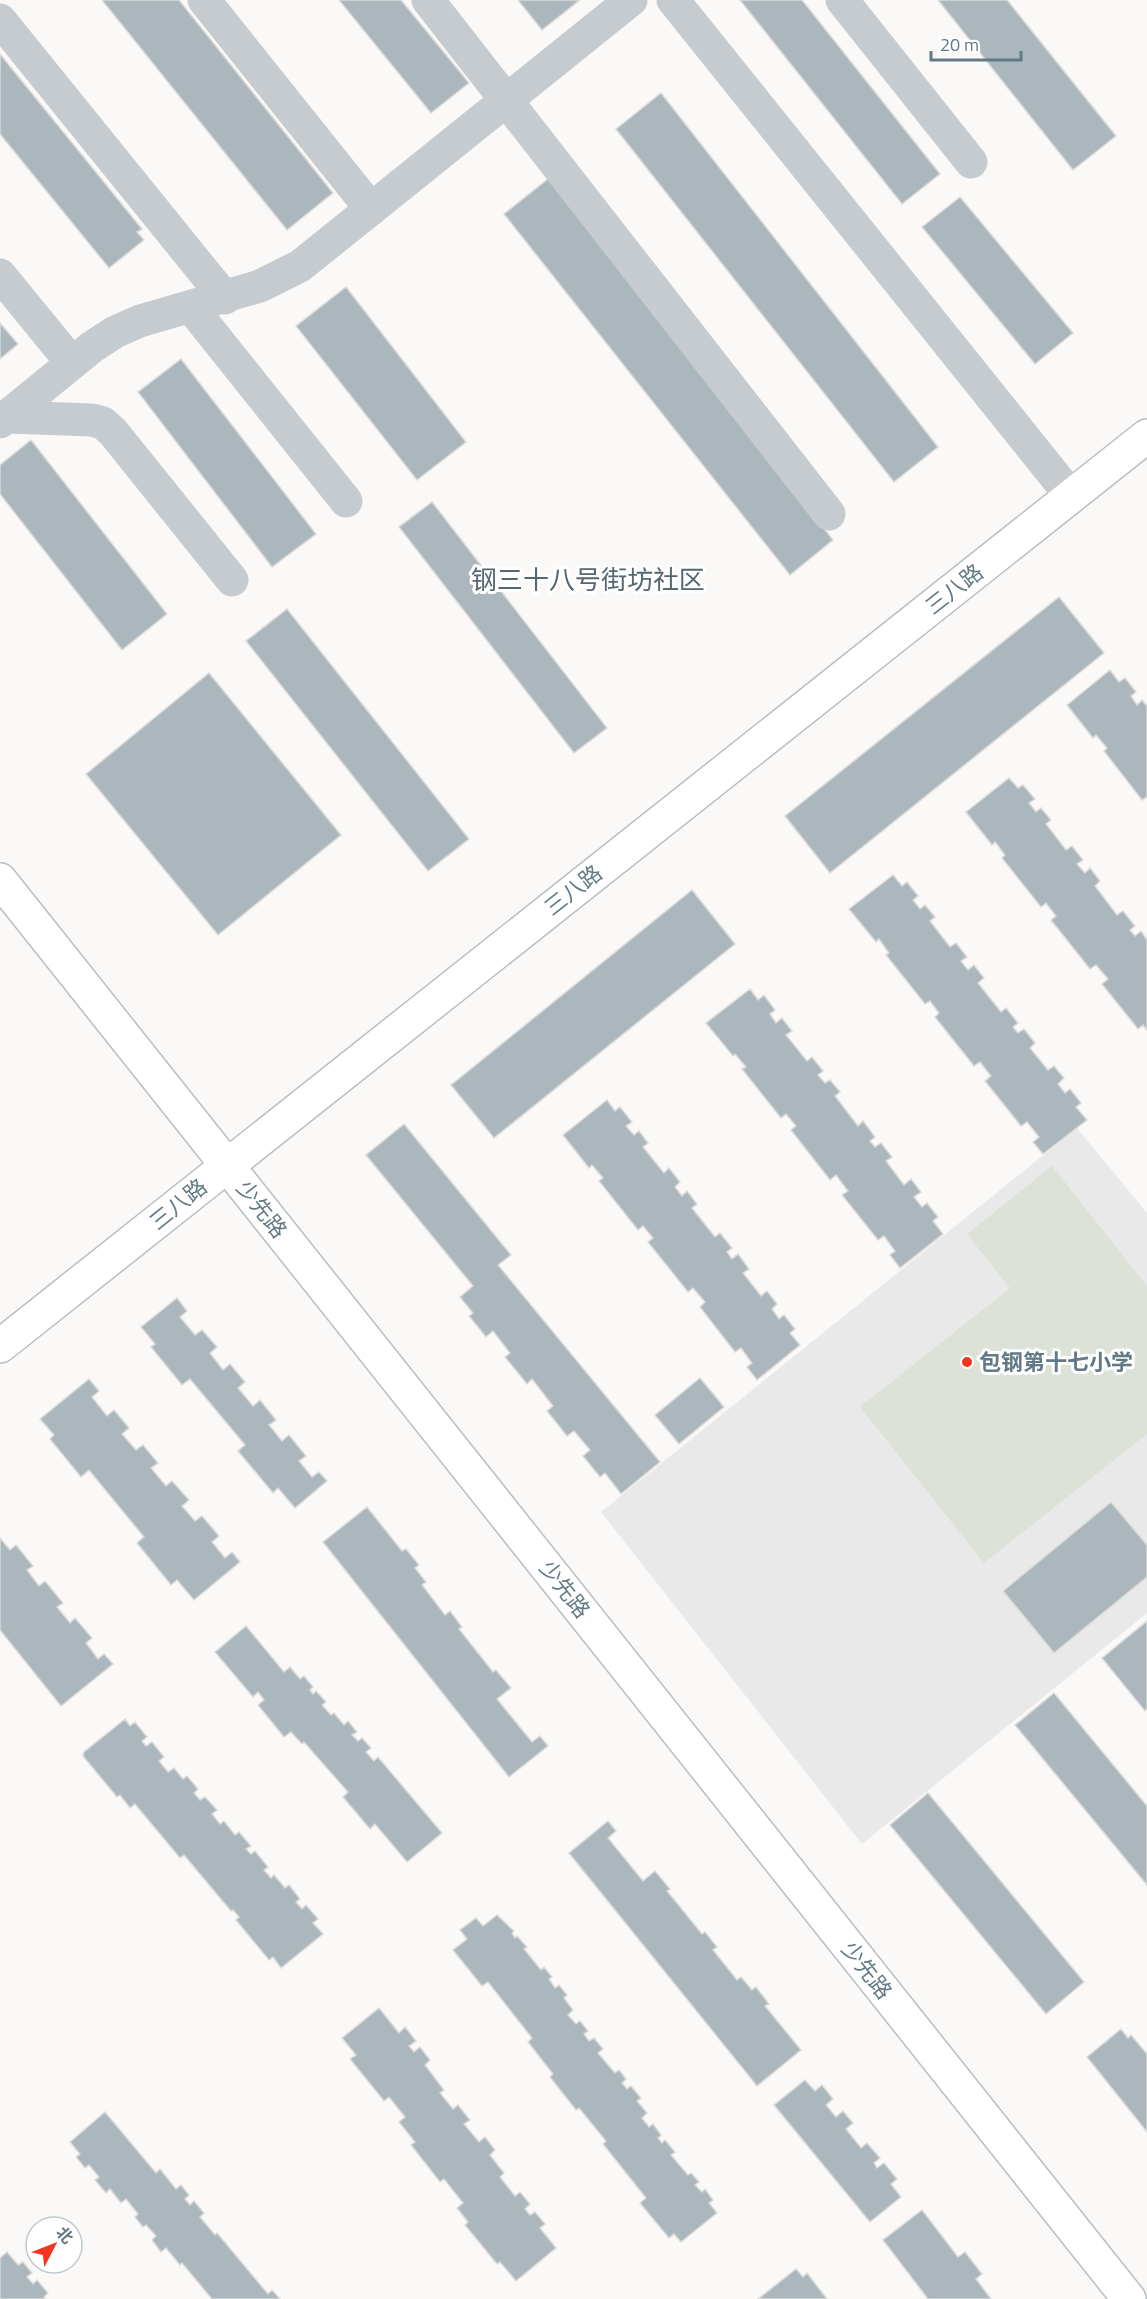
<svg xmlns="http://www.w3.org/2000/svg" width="1147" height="2299" viewBox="0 0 1147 2299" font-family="'Titillium Web','Noto Sans SC',sans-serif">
<rect width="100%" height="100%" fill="#faf9f7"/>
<polygon fill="#e8e9e8" points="1077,1128 1147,1213 1147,1613 862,1844 601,1512"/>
<polygon fill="#dce2d8" points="1052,1166 1147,1286 1147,1434 984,1563 860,1407 1010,1288 967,1234"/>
<g fill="#abb7bc" stroke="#dcdbd9" stroke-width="1.5">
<polygon points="102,0 179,0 333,193 287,230"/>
<polygon points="339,0 401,0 469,83 431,113"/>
<polygon points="518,0 580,0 542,30"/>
<polygon points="740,0 802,0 940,174 902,204"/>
<polygon points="938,0 1007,0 1116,136 1073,170"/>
<polygon points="0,54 142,229 137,232 144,240 109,268 0,134"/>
<polygon points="661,93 938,447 894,482 616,129"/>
<polygon points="548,179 833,540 790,575 504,214"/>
<polygon points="960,197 1073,333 1035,364 922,227"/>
<polygon points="346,287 466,442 417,480 296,326"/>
<polygon points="0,323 18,344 0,359"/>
<polygon points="181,359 316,534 272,567 138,392"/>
<polygon points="31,440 167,614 122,650 0,494 0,465"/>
<polygon points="432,502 607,728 574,753 399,527"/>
<polygon points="1059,597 1104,653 830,873 785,816"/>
<polygon points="287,609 469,839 428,871 246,641"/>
<polygon points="1110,670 1119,682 1125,678 1136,692 1131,696 1137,705 1142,700 1147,706 1147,797 1142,800 1104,751 1107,748 1096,735 1093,738 1067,705"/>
<polygon points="209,673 341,835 218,935 86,774"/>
<polygon points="1009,778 1018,788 1023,785 1035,799 1029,803 1036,812 1041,808 1051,820 1046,824 1066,850 1072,846 1083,860 1077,864 1085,873 1090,868 1100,881 1095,886 1117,915 1123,911 1135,926 1130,930 1135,936 1141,931 1147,940 1147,1030 1143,1025 1138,1029 1102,984 1108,979 1096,965 1090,969 1051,920 1056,916 1046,903 1041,907 1002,858 1005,855 995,842 992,845 966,812"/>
<polygon points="893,875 902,886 907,882 918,896 913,900 920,909 925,905 935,917 930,921 950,947 956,943 967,957 961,961 968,970 974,965 984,978 978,983 1001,1012 1006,1008 1018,1023 1013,1027 1018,1033 1024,1029 1035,1043 1030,1048 1048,1070 1054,1066 1064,1078 1058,1084 1065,1093 1070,1089 1081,1103 1076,1107 1087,1120 1043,1154 1033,1142 1039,1137 1027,1122 1021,1126 985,1081 991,1076 980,1062 974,1066 935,1017 939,1013 930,1001 925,1004 886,955 889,953 879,939 876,942 849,909"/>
<polygon points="692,890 735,944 494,1138 451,1085"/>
<polygon points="750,989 758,1000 764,995 775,1010 770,1014 776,1023 782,1018 792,1031 786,1035 807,1061 812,1057 823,1071 818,1075 825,1083 830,1080 840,1092 835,1096 858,1126 863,1121 875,1137 870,1141 875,1147 881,1143 892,1157 886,1161 904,1185 911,1179 921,1192 914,1197 922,1207 927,1203 938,1217 933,1221 943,1234 900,1268 890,1255 895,1251 884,1236 878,1240 842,1195 848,1191 836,1175 830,1180 791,1130 796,1126 786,1114 781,1118 742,1069 746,1067 735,1054 733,1056 706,1023"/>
<polygon points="607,1100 615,1111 620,1107 632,1122 626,1126 634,1135 639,1131 648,1143 643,1147 664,1173 669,1168 680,1182 675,1187 682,1196 687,1191 697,1204 692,1208 715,1237 720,1233 732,1248 727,1252 732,1259 738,1254 749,1269 743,1273 761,1296 767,1291 777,1304 772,1309 779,1319 784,1315 795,1329 790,1333 800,1345 757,1380 747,1367 752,1363 741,1348 735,1352 700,1307 705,1302 693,1288 688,1292 648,1242 653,1238 643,1226 638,1230 599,1181 603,1178 592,1165 589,1168 563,1135"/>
<polygon points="404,1124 511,1255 498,1265 660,1462 621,1494 605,1473 600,1477 583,1456 590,1450 574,1431 567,1436 547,1411 553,1406 532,1379 527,1384 505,1357 510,1353 493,1331 486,1337 469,1316 473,1313 460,1297 473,1286 366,1155"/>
<polygon points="177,1298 187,1311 180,1317 195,1335 202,1330 217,1347 210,1353 223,1370 230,1364 245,1382 238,1388 253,1406 260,1400 276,1420 269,1425 282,1441 289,1435 306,1456 299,1461 312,1477 319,1472 327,1481 295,1508 278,1488 273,1493 238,1451 245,1445 190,1379 182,1385 151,1347 155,1344 141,1327"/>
<polygon points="700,1378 724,1407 679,1444 655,1415"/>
<polygon points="89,1379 99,1391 92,1397 107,1416 114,1410 129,1428 122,1434 136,1450 143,1445 158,1463 151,1468 166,1486 172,1481 189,1500 182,1506 195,1521 202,1516 219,1536 212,1542 225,1558 232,1552 240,1562 194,1600 177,1580 171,1585 137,1543 144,1537 89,1470 81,1477 50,1439 54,1435 40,1419"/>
<polygon points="1111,1502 1147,1545 1147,1577 1054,1653 1003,1591"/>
<polygon points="367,1507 402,1551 406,1549 419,1565 415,1568 426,1582 422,1585 445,1615 450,1611 462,1627 459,1629 493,1672 496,1670 511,1688 497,1699 532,1742 540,1736 548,1746 509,1777 323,1542"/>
<polygon points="0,1538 10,1550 16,1545 33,1566 27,1570 39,1586 45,1581 63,1603 57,1607 70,1623 75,1618 92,1638 86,1643 98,1659 104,1654 113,1664 61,1706 0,1630"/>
<polygon points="1147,1621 1147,1709 1145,1711 1102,1658"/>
<polygon points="246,1626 284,1672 290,1667 300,1679 304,1676 313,1687 310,1690 313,1694 316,1691 326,1702 322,1705 331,1715 334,1713 344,1725 348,1721 357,1732 352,1735 358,1741 362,1738 371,1748 366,1752 374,1761 378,1757 442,1833 407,1862 375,1824 370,1829 343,1797 348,1792 304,1742 302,1744 291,1732 284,1737 258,1705 264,1700 258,1692 253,1697 215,1652"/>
<polygon points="1054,1693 1147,1806 1147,1885 1015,1725"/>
<polygon points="125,1719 130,1726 135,1722 147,1737 142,1741 146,1746 152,1742 164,1757 159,1761 168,1772 174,1768 183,1779 187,1776 198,1789 194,1793 200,1800 205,1797 217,1810 212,1814 220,1824 224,1821 235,1835 239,1832 251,1846 246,1849 251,1854 255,1851 268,1867 264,1870 271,1878 274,1875 285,1888 289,1885 300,1899 296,1902 302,1909 306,1905 318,1919 313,1923 323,1934 281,1968 273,1957 269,1960 236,1920 239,1917 233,1910 231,1911 184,1855 180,1858 135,1804 130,1808 120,1795 117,1797 83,1756 84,1752"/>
<polygon points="928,1793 1084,1982 1046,2014 890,1825"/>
<polygon points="608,1821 616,1831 608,1838 643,1881 655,1871 670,1889 667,1891 702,1934 705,1932 717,1947 713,1950 737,1980 741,1977 752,1990 756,1987 769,2004 765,2006 801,2050 757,2086 569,1853"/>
<polygon points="497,1915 514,1931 512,1933 515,1938 517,1936 527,1947 524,1949 541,1970 544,1967 552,1977 549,1979 555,1988 559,1985 567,1995 564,1998 573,2010 568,2015 576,2024 580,2021 588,2031 584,2034 589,2041 594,2038 603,2049 598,2053 615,2073 619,2070 626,2079 622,2083 627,2089 631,2086 641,2098 637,2101 647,2113 642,2118 649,2127 653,2124 661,2135 658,2138 662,2143 665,2140 675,2152 671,2155 688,2175 691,2173 699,2182 695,2185 702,2192 705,2189 713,2200 709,2203 717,2213 681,2242 674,2234 669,2238 640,2203 646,2198 603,2144 606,2141 579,2108 576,2110 550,2077 553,2074 528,2042 532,2038 488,1982 482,1986 453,1950 467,1939 460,1930 476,1918 483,1926"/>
<polygon points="379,2008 399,2033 405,2027 416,2041 409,2046 414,2052 420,2047 430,2060 425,2065 444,2090 440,2093 453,2109 458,2105 470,2120 464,2124 479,2142 485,2137 495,2150 490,2155 504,2173 500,2177 515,2196 520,2192 530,2204 525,2209 530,2215 535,2212 545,2224 540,2228 556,2248 516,2281 500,2262 497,2264 465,2225 468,2222 457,2208 463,2203 444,2179 440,2182 411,2145 415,2142 399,2122 405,2117 389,2097 384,2101 350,2059 356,2055 342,2038"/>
<polygon points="1121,2029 1128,2038 1131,2035 1147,2054 1147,2132 1087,2057"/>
<polygon points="805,2080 815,2091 822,2085 833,2099 826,2105 836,2117 843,2111 853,2123 846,2129 861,2148 867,2143 880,2158 874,2163 877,2168 884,2163 897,2179 891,2184 901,2197 870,2222 774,2105"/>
<polygon points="105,2112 156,2173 160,2169 176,2189 181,2185 189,2195 185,2199 190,2205 194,2201 204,2213 200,2217 215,2235 217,2233 268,2294 272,2290 280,2299 212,2299 182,2263 180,2265 166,2248 161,2252 152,2240 156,2236 146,2225 143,2227 135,2217 138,2214 126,2199 121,2203 110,2189 106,2193 95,2180 99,2177 89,2165 85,2168 76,2157 80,2154 70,2142"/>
<polygon points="922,2210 958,2257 965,2252 982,2274 976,2279 991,2299 928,2299 883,2240"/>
<polygon points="7,2252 18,2265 23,2262 32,2273 27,2277 33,2284 37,2280 48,2293 44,2297 45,2299 0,2299 0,2258"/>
<polygon points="796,2269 803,2277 807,2273 827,2299 758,2299"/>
</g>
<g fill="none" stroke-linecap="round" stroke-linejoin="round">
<g stroke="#b8bfc2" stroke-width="36">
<g id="major">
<polyline points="0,880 1129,2299"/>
<polyline points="0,1346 1147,436"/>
</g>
</g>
<g stroke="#c5cbce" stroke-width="33">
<polyline points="204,0 371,209"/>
<polyline points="428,0 829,514"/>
<polyline points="673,0 1071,496"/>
<polyline points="842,0 971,162"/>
<polyline points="0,20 225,298"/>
<polyline points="0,275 72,363"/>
<polyline points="191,307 346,501"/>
<polyline points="7,417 92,420 103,423 113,432 232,580"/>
<polyline points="0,422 92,347 115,332 140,321 260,286 300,266 631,0"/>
</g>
<use href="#major" stroke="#fff" stroke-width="33"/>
</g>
<circle fill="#f23520" stroke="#fff" stroke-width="2" cx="967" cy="1362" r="6"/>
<g text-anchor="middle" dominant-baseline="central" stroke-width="6" stroke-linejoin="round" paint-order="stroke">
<g font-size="22" fill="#627a85" stroke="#fff">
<text transform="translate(954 589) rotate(-38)">三八路</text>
<text transform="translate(573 890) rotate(-38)">三八路</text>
<text transform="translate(178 1204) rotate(-39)">三八路</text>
<text transform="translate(262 1209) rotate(52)">少先路</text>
<text transform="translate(565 1589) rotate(52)">少先路</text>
<text transform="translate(867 1970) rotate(52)">少先路</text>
</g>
<g font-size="22" font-weight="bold" fill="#627a85" stroke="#fff" text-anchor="start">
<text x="979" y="1362">包钢第十七小学</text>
</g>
<g font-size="26" fill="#55676f" stroke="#fff">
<text x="588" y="579">钢三十八号街坊社区</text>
</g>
</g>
<g transform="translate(54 2245) rotate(48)"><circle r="28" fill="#ffffff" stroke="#c0cace" stroke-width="1.5"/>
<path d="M0-4.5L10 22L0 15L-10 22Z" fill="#f23520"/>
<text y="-9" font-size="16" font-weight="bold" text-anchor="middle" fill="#627a85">北</text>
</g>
<path d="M931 51v9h90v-9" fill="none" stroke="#627a85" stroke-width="3"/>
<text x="940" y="51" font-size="18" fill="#627a85" stroke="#ffffff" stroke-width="4.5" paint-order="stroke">20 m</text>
</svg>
